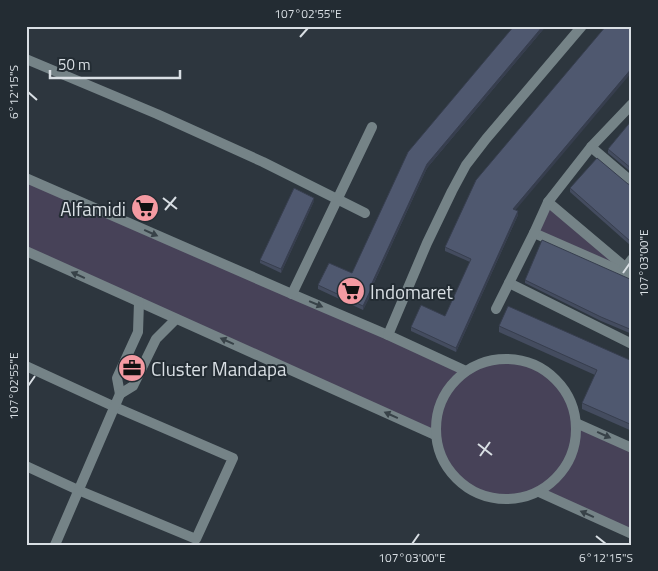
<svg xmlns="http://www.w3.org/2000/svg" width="658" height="571" viewBox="0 0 658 571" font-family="'Titillium Web',sans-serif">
<rect width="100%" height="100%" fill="#2d363e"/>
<g fill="#474258">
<path d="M26 178 466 370C474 366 481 362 490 360 521 354 554 369 568 397 573 405 574 414 576 423L632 448V534L539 492C488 512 446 489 435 435L26 251Z"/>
<polygon points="548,202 625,267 632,259 632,276 534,233"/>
</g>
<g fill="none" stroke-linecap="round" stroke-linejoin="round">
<g stroke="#758387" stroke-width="10">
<polyline points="26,59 157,114 263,162 365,213"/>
<polyline points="591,147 632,182"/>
<polyline points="26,178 292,294 388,335 466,371"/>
<polyline points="548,202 625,267"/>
<polyline points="534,233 632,276"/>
<polyline points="26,251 435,435"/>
<polyline points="622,272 632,259"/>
<polyline points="509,283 632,344"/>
<polyline points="292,294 372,127"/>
<polyline points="496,309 534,233 548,202 591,147 632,104"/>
<polyline points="388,335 427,243 452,191 466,165 486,139 582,26"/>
<circle cx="506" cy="429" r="70"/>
<polyline points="26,366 115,407 233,458 196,539 78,490 26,466"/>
<polyline points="120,394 117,378 138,332 139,302"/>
<polyline points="120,394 133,386 156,339 176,319"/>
<polyline points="576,423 632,448"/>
<polyline points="539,492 632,534"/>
<polyline points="55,545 120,394"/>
</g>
</g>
<g fill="#444c5f">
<polygon points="514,26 546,26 427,168 374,283 374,288 363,310 318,289 318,285 352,273"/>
<polygon points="632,120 632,173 608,153 608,149"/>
<polygon points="628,184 632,185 630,245 570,192 570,188"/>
<polygon points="314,201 281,273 260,263 260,260"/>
<polygon points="515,210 518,215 456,352 411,331 411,327 445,316 470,262 445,251 445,247"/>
<polygon points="525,280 632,280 632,334 601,321 525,283"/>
<polygon points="499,326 632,361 632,431 582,409 582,403 595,375 499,332"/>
</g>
<g fill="#373e4e">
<polygon points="543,26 546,26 427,168 372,287 372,283 427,164"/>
<polygon points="632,68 632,72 513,213 513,209"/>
<polygon points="314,198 314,201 281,273 281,269"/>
<polygon points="518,211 518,215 456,352 456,348"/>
<polygon points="374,283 374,288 363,310 363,306"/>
</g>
<g fill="#4f586f" stroke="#373e4e">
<polygon points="514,26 543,26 427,164 372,283 374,283 363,306 318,285 329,263 352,273 408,152"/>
<polygon points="606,26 632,26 632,68 513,209 518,211 456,348 411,327 421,305 445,316 471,259 445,247 476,180"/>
<polygon points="632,120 632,169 608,149"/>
<polygon points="597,158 628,184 632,185 632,239 630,241 570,188"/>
<polygon points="294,188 314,198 281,269 260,260"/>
<polygon points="542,240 632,280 632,330 601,317 525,280"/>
<polygon points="508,306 632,361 632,425 582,403 597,370 499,326"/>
</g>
<defs><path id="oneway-solid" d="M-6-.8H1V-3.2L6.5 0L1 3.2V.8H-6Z" transform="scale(1.25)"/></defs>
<g fill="#384248">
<use href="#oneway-solid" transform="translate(151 233) rotate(24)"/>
<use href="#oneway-solid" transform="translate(78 275) rotate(-156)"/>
<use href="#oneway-solid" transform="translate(316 304) rotate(23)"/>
<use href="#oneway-solid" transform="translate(227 341) rotate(-156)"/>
<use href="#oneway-solid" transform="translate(391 415) rotate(-156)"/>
<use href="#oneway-solid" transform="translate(604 435) rotate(24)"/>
<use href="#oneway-solid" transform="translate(587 514) rotate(-156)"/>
</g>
<path fill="none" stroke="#d9dfe4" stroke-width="2" d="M300 37 308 28M28 92 37 100M163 198 177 209M165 210 176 197M623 273 630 263M28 386 35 376M478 444 492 455M480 456 490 442M596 536 606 544M412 544 419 534"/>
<defs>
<g id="supermarket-disc" transform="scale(1.4375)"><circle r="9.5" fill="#f49aa2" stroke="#232c33"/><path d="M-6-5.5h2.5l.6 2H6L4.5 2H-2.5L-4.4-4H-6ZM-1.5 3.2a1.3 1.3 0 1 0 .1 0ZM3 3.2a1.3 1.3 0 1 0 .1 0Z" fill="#111"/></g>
<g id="office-disc" transform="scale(1.4375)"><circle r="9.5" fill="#f49aa2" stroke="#232c33"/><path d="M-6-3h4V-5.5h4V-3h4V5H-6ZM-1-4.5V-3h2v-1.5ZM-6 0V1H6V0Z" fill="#111"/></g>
</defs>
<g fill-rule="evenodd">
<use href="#supermarket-disc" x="145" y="208"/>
<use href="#supermarket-disc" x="351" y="291"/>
<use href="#office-disc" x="132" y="368"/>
</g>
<g text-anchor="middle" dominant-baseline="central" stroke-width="4" stroke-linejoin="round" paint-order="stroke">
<g font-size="19" fill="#d9dfe4" stroke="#232c33" text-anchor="start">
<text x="126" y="208" text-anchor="end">Alfamidi</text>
<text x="370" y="291">Indomaret</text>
<text x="151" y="368">Cluster Mandapa</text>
</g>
</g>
<rect width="658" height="571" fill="none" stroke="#232c33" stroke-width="55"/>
<path d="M50 70v8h130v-8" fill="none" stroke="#d9dfe4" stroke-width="2.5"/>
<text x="58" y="70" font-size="15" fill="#d9dfe4" stroke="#232c33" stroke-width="4" paint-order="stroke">50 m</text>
<rect x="28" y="28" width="602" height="516" fill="none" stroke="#d9dfe4" stroke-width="2"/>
<g font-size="12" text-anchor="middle" fill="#d9dfe4">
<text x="308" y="18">107°02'55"E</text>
<text transform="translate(14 92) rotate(-90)" y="4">6°12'15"S</text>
<text transform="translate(644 263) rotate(-90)" y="4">107°03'00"E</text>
<text transform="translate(14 386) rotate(-90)" y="4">107°02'55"E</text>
<text x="412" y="562">107°03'00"E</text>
<text x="606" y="562">6°12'15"S</text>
</g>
</svg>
